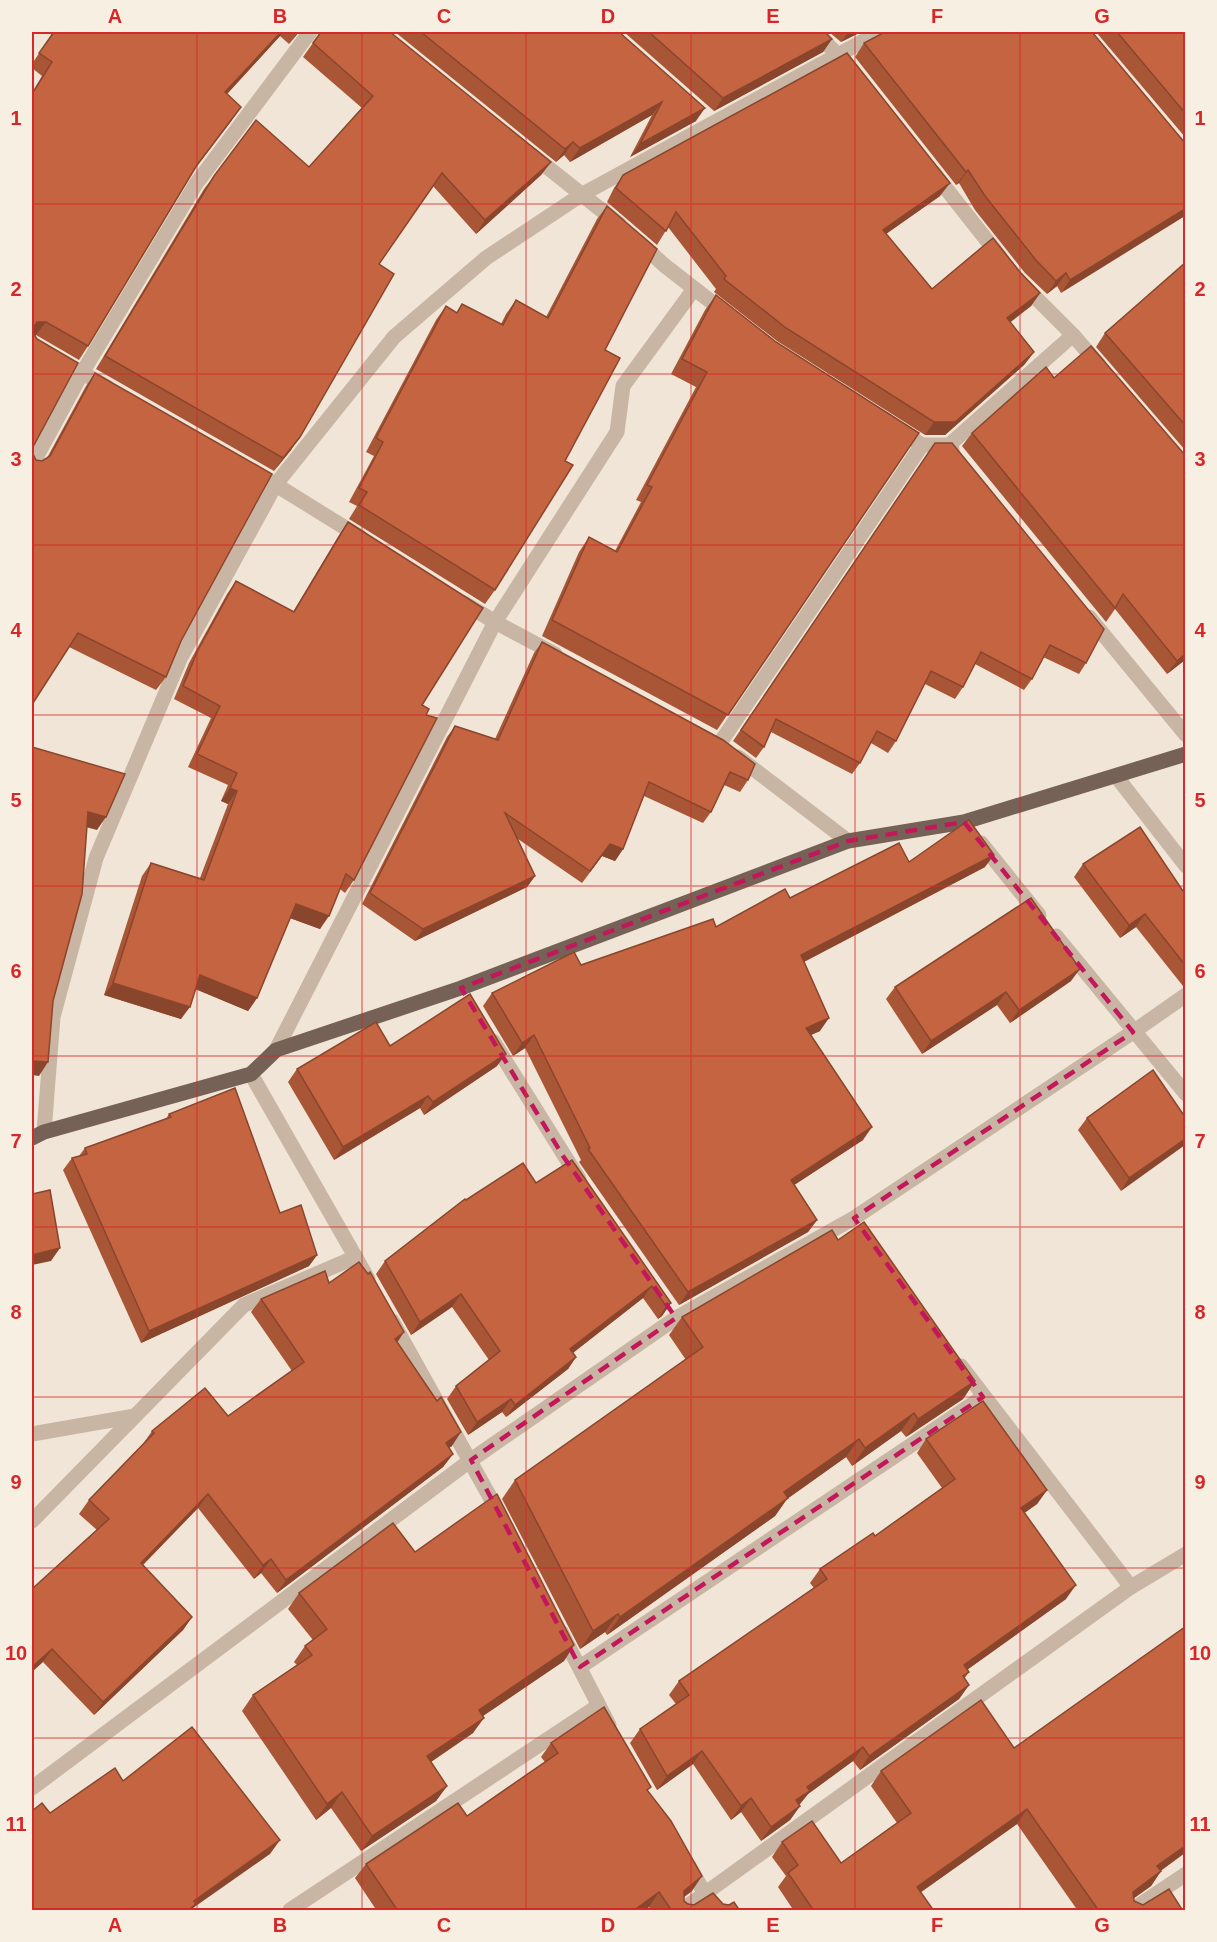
<svg xmlns="http://www.w3.org/2000/svg" width="1217" height="1942" viewBox="0 0 1217 1942" font-family="Arial,sans-serif">
<rect width="100%" height="100%" fill="#f0e5d7"/>
<g fill="none" stroke-linecap="round" stroke-linejoin="round">
<g stroke="#c8b5a3" stroke-width="15">
<polyline points="815,32 845,62"/>
<polyline points="532,155 619,224"/>
<polyline points="933,172 1000,257"/>
<polyline points="639,242 664,265 727,314"/>
<polyline points="1023,285 1073,335 1099,365"/>
<polyline points="32,344 107,387"/>
<polyline points="899,430 922,445 949,445 952,449"/>
<polyline points="949,445 1073,335"/>
<polyline points="32,465 82,373 196,184 310,32"/>
<polyline points="268,480 360,537"/>
<polyline points="464,603 495,622 555,654"/>
<polyline points="1089,617 1186,735"/>
<polyline points="720,743 922,445"/>
<polyline points="738,757 848,841"/>
<polyline points="1116,776 1186,866"/>
<polyline points="981,843 1039,915"/>
<polyline points="1056,936 1186,1094"/>
<polyline points="493,1041 579,1179"/>
<polyline points="276,1050 495,622 617,432 623,386 694,289"/>
<polyline points="251,1074 368,1279"/>
<polyline points="44,1132 53,1017 96,858 180,659 276,484 394,337 486,258 581,195 880,32"/>
<polyline points="392,1321 500,1515"/>
<polyline points="961,1366 1131,1587"/>
<polyline points="32,1434 135,1416"/>
<polyline points="32,1521 244,1305 356,1257"/>
<polyline points="561,1632 609,1725"/>
<polyline points="580,1667 983,1397"/>
<polyline points="32,1788 471,1460 676,1318 854,1218 1133,1032 1186,995"/>
<polyline points="689,1866 705,1894 717,1910"/>
<polyline points="290,1910 598,1706"/>
<polyline points="682,1910 1131,1587 1186,1554"/>
<polyline points="1132,1910 1186,1874"/>
</g>
<polyline stroke="#756156" stroke-width="15" points="32,1138 44,1132 251,1074 276,1050 461,988 848,841 964,822 1186,754"/>
</g>
<g fill="#a95637">
<polygon points="53,32 299,32 289,44 280,36 227,94 232,120 194,170 88,346 79,360 36,335 35,335 33,447 32,452 36,460 42,461 47,458 86,386 95,373 181,641 166,677 156,690 69,647 33,703 32,712 32,93 42,76 32,68 32,64"/>
<polygon points="319,32 390,32 551,162 541,175 476,234 433,186 379,264 291,450 274,471 96,369 204,189 214,176 309,167 362,108 303,57 320,33"/>
<polygon points="395,32 619,32 696,121 630,157 652,115 570,162 564,155 556,162"/>
<polygon points="624,32 825,32 832,39 823,52 714,111"/>
<polygon points="829,32 861,32 841,42"/>
<polygon points="1096,32 1185,32 1185,137"/>
<polygon points="864,43 1185,143 1061,293 1057,286 1047,294 1025,273 975,210 959,183 956,185 855,57"/>
<polygon points="623,175 940,196 886,234 932,289 1020,272 1040,293 1031,306 1010,322 1034,352 1024,365 945,435 925,435 777,341 714,292 716,289 668,227 657,245 607,202 614,188"/>
<polygon points="607,206 605,350 495,590 485,604 349,519 357,506 349,502 374,456 366,452 436,320 446,306 456,313 462,304 501,324 506,314 516,300 546,317 597,219"/>
<polygon points="1185,263 1185,450 1096,347 1105,333"/>
<polygon points="716,295 776,342 919,433 717,730 542,636 579,552 589,537 615,551 641,502 636,500 696,387 671,374 705,310"/>
<polygon points="1054,378 1185,660 1167,674 1115,609 1106,622 962,446 972,433"/>
<polygon points="935,443 1086,663 1079,674 1043,657 1032,679 1024,690 975,664 963,687 955,699 925,684 896,741 888,753 871,743 860,763 852,774 771,732 764,747 756,758 733,741"/>
<polygon points="348,522 422,705 354,880 345,893 340,889 320,929 290,918 257,998 248,1011 195,989 181,1019 104,995 142,876 151,863 200,878 228,804 221,801 228,785 188,767 211,718 174,699 189,663 227,594 236,581 293,612 339,535"/>
<polygon points="542,642 748,780 740,792 724,785 711,812 703,823 644,796 623,849 615,861 602,856 582,883 518,839 535,876 527,887 415,941 362,904 447,737 455,726 495,739 534,653"/>
<polygon points="909,862 985,867 804,962 820,1031 811,1035 863,1140 794,1185 817,1220 808,1232 679,1305 579,1162 581,1160 525,1048 513,1056 483,1006 492,993 581,965 716,927 790,898"/>
<polygon points="1083,864 1185,894 1185,986 1183,986 1136,927 1120,938 1074,877"/>
<polygon points="1071,981 1010,1023 997,1005 922,1054 886,999 895,987"/>
<polygon points="390,1046 497,1066 424,1115 420,1108 334,1160 288,1082 297,1069"/>
<polygon points="169,1114 280,1213 317,1255 309,1266 141,1343 63,1170 72,1158 79,1156 85,1148 166,1119"/>
<polygon points="1185,1117 1121,1191 1078,1130 1087,1118"/>
<polygon points="572,1160 671,1303 662,1316 658,1319 643,1298 573,1353 576,1357 568,1369 506,1417 502,1412 468,1435 447,1399 456,1386 489,1360 452,1307 411,1335 376,1274 385,1261 465,1199 466,1200 523,1163 536,1183"/>
<polygon points="838,1240 975,1381 963,1399 906,1437 901,1431 852,1466 846,1457 787,1499 775,1516 607,1635 605,1632 580,1649 502,1499 515,1480 686,1360 669,1335 682,1317"/>
<polygon points="329,1283 397,1342 452,1446 449,1448 453,1454 443,1467 277,1593 261,1573 254,1579 198,1508 143,1565 192,1617 183,1630 94,1715 43,1662 97,1530 79,1514 89,1500 143,1444 152,1431 228,1416 292,1371 251,1312 261,1299"/>
<polygon points="926,1439 1047,1490 1037,1504 1024,1513 1066,1599 967,1670 969,1672 964,1679 969,1685 959,1699 860,1770 853,1761 808,1794 799,1805 800,1806 790,1820 761,1841 741,1812 731,1820 693,1764 657,1790 630,1743 640,1729 676,1704 669,1695 679,1681 814,1588 810,1583 820,1569 875,1536 942,1488 917,1453"/>
<polygon points="415,1552 574,1645 564,1661 483,1716 473,1733 431,1762 447,1786 436,1801 361,1851 331,1808 316,1820 242,1711 253,1695 297,1665 294,1662 305,1646 313,1640 288,1609 299,1593"/>
<polygon points="551,1743 648,1791 692,1891 684,1897 684,1901 688,1904 694,1905 723,1904 740,1911 652,1911 649,1907 644,1911 377,1911 355,1878 366,1864 467,1816 545,1762 541,1757"/>
<polygon points="1014,1748 1161,1871 1151,1886 1134,1898 1134,1901 1143,1905 1183,1911 1078,1911 1017,1824 921,1892 934,1911 794,1911 778,1887 786,1876 772,1857 782,1842 841,1863 897,1823 871,1786 881,1771"/>
</g>
<g fill="#8a462d">
<polygon points="281,32 283,32 280,36 216,106 225,92"/>
<polygon points="298,32 299,32 289,44"/>
<polygon points="849,32 861,32 841,42"/>
<polygon points="832,39 823,52 714,111 723,98"/>
<polygon points="662,102 652,115 570,162 580,148"/>
<polygon points="705,108 696,121 630,157 640,144"/>
<polygon points="573,142 564,155 556,162 565,149"/>
<polygon points="551,162 541,175 476,234 485,220"/>
<polygon points="968,170 959,183 956,185 966,172"/>
<polygon points="950,183 940,196 873,243 883,230"/>
<polygon points="1185,209 1185,216 1061,293 1070,280"/>
<polygon points="1066,273 1057,286 1047,294 1056,281"/>
<polygon points="1040,293 1031,306 998,332 1007,318"/>
<polygon points="37,322 46,322 36,335 32,335 32,330"/>
<polygon points="1034,352 1024,365 945,435 925,435 934,422"/>
<polygon points="300,437 291,450 274,471 283,458"/>
<polygon points="1185,654 1185,660 1167,674 1177,661"/>
<polygon points="230,788 237,791 228,804 221,801"/>
<polygon points="88,812 106,817 97,830 78,825"/>
<polygon points="610,844 623,849 615,861 602,856 582,883"/>
<polygon points="994,855 985,867 792,968 801,955"/>
<polygon points="535,876 527,887 415,941 423,929"/>
<polygon points="296,904 329,916 320,929 287,917"/>
<polygon points="1145,914 1136,927 1120,938 1129,925"/>
<polygon points="1080,969 1071,981 1010,1023 1019,1010"/>
<polygon points="200,975 257,998 248,1011 191,987"/>
<polygon points="113,983 190,1007 181,1019 104,995"/>
<polygon points="1006,992 997,1005 922,1054 931,1041"/>
<polygon points="829,1018 820,1031 797,1041 806,1028"/>
<polygon points="534,1035 525,1048 513,1056 522,1043"/>
<polygon points="506,1054 497,1066 424,1115 433,1102"/>
<polygon points="32,1061 48,1062 39,1076 32,1075"/>
<polygon points="428,1096 420,1108 334,1160 343,1147"/>
<polygon points="872,1127 863,1140 782,1193 791,1180"/>
<polygon points="1185,1139 1185,1145 1121,1191 1129,1178"/>
<polygon points="817,1220 808,1232 679,1305 688,1292"/>
<polygon points="60,1248 51,1261 32,1265 32,1255"/>
<polygon points="317,1255 309,1266 141,1343 149,1331"/>
<polygon points="652,1286 643,1298 561,1362 570,1349"/>
<polygon points="461,1294 452,1307 411,1335 420,1322"/>
<polygon points="671,1303 662,1316 658,1319 666,1306"/>
<polygon points="404,1332 395,1346 395,1339"/>
<polygon points="576,1357 568,1369 506,1417 515,1405"/>
<polygon points="975,1381 963,1399 906,1437 918,1419"/>
<polygon points="511,1399 502,1412 468,1435 477,1422"/>
<polygon points="914,1413 901,1431 852,1466 865,1448"/>
<polygon points="461,1432 452,1446 436,1457 446,1443"/>
<polygon points="859,1439 846,1457 787,1499 775,1516 607,1635 620,1617 784,1492"/>
<polygon points="453,1454 443,1467 277,1593 286,1580"/>
<polygon points="1047,1490 1037,1504 1012,1522 1021,1508"/>
<polygon points="208,1494 198,1508 131,1577 141,1563"/>
<polygon points="271,1559 261,1573 254,1579 263,1565"/>
<polygon points="1076,1585 1066,1599 954,1679 964,1665"/>
<polygon points="618,1614 605,1632 580,1649 593,1631"/>
<polygon points="192,1617 183,1630 94,1715 103,1702"/>
<polygon points="574,1645 564,1661 468,1726 479,1710"/>
<polygon points="52,1649 43,1662 32,1672 32,1667"/>
<polygon points="969,1685 959,1699 860,1770 869,1756"/>
<polygon points="484,1718 473,1733 416,1772 427,1756"/>
<polygon points="863,1747 853,1761 808,1794 800,1804 786,1814 796,1800 807,1787"/>
<polygon points="702,1751 693,1764 657,1790 667,1776"/>
<polygon points="447,1786 436,1801 361,1851 372,1836"/>
<polygon points="342,1792 331,1808 316,1820 327,1804"/>
<polygon points="751,1798 741,1812 731,1820 741,1806"/>
<polygon points="800,1806 790,1820 761,1841 771,1827"/>
<polygon points="1027,1809 1017,1824 907,1902 917,1887"/>
<polygon points="280,1840 270,1854 193,1908 192,1911 187,1911 194,1901"/>
<polygon points="1185,1846 1185,1853 1147,1881 1157,1866"/>
<polygon points="1161,1871 1151,1886 1123,1906 1133,1892"/>
<polygon points="702,1876 692,1891 673,1905 684,1891"/>
<polygon points="659,1892 649,1907 644,1911 633,1911"/>
</g>
<g fill="#c56440" stroke="#8a462d" stroke-width="1.5">
<polygon points="54,32 281,32 225,92 241,107 197,165 88,346 46,322 37,322 32,330 37,339 78,363 33,447 32,452 36,460 42,461 50,456 95,373 272,474 181,641 166,677 78,633 33,703 32,712 32,94 52,62 39,53"/>
<polygon points="321,32 390,32 551,162 485,220 442,173 379,264 394,274 300,437 283,458 105,356 214,176 256,120 309,167 373,96 313,43"/>
<polygon points="421,32 619,32 705,108 640,144 662,102 580,148 573,142 565,149"/>
<polygon points="649,32 825,32 832,39 723,98"/>
<polygon points="885,32 1092,32 1185,143 1185,209 1070,280 1066,273 1056,281 1035,259 985,196 968,170 966,172 864,43"/>
<polygon points="1117,32 1185,32 1185,113"/>
<polygon points="847,53 950,183 883,230 932,289 993,238 1020,272 1040,293 1007,318 1034,352 955,422 934,422 786,328 724,279 726,276 676,212 666,231 616,188 623,175"/>
<polygon points="607,206 657,249 605,350 620,358 565,461 573,465 495,590 359,505 367,492 359,488 383,442 376,438 446,306 457,313 462,304 503,325 516,300 548,318"/>
<polygon points="1185,263 1185,425 1105,333"/>
<polygon points="716,295 776,342 919,433 728,715 552,620 589,537 617,552 652,487 647,485 707,372 682,359"/>
<polygon points="1091,346 1185,455 1185,654 1177,661 1123,594 1115,608 972,433 1046,367 1054,378"/>
<polygon points="935,443 952,443 1104,629 1086,663 1050,645 1032,679 981,652 963,687 931,671 896,741 877,731 860,763 776,719 764,747 741,730"/>
<polygon points="348,522 483,608 422,705 429,709 426,715 437,718 354,880 346,874 329,916 296,904 257,998 200,975 190,1007 113,983 151,863 204,880 237,791 230,788 237,773 197,754 220,706 183,686 198,650 236,581 294,612"/>
<polygon points="542,642 723,740 755,764 748,780 730,772 711,812 649,782 623,849 610,844 590,871 505,813 535,876 423,929 370,893 455,726 498,740"/>
<polygon points="32,747 125,774 106,817 88,812 82,894 53,1001 48,1062 32,1061"/>
<polygon points="969,820 994,855 801,955 829,1018 806,1028 872,1127 791,1180 817,1220 688,1292 588,1149 590,1148 534,1035 522,1043 492,993 574,952 581,965 713,919 716,927 785,889 790,898 899,843 909,862"/>
<polygon points="1140,827 1185,894 1185,965 1145,914 1129,925 1083,864"/>
<polygon points="1031,898 1080,969 1019,1010 1006,992 931,1041 895,987"/>
<polygon points="470,994 506,1054 433,1102 428,1096 343,1147 297,1069 376,1022 390,1046"/>
<polygon points="1153,1070 1185,1117 1185,1139 1129,1178 1087,1118"/>
<polygon points="235,1088 280,1213 301,1205 317,1255 149,1331 72,1158 87,1154 85,1148 171,1117 169,1114"/>
<polygon points="572,1160 671,1303 666,1306 652,1286 570,1349 576,1357 515,1405 511,1399 477,1422 456,1386 500,1351 461,1294 420,1322 385,1261 465,1199 466,1200 523,1163 536,1183"/>
<polygon points="50,1190 60,1248 32,1255 32,1194"/>
<polygon points="864,1222 975,1381 918,1419 914,1413 865,1448 859,1439 784,1492 788,1498 620,1617 618,1614 593,1631 515,1480 703,1347 682,1317 832,1230 838,1240"/>
<polygon points="359,1262 368,1274 370,1272 404,1332 395,1339 437,1401 441,1397 461,1432 446,1443 453,1454 286,1580 271,1559 263,1565 208,1494 141,1563 192,1617 103,1702 52,1649 32,1667 32,1589 109,1519 89,1500 154,1433 152,1431 205,1388 228,1416 304,1362 261,1299 325,1271 329,1283"/>
<polygon points="983,1401 1047,1490 1021,1508 1076,1585 964,1665 969,1672 963,1676 969,1685 869,1756 863,1747 807,1787 810,1791 796,1800 800,1806 771,1827 751,1798 741,1806 702,1751 667,1776 640,1729 689,1695 679,1681 827,1579 820,1569 873,1533 875,1536 955,1479 926,1439"/>
<polygon points="497,1494 574,1645 479,1710 484,1718 427,1756 447,1786 372,1836 342,1792 327,1804 253,1695 312,1655 305,1646 327,1629 299,1593 393,1523 415,1552"/>
<polygon points="1185,1627 1185,1846 1157,1866 1161,1871 1133,1892 1134,1901 1143,1905 1169,1889 1183,1911 1099,1911 1027,1809 917,1887 934,1911 814,1911 788,1873 798,1865 782,1842 812,1821 841,1863 911,1813 881,1771 981,1700 1014,1748"/>
<polygon points="604,1707 651,1787 647,1790 671,1821 702,1876 684,1891 684,1901 688,1904 694,1905 713,1893 723,1904 729,1905 734,1902 740,1911 672,1911 659,1892 633,1911 398,1911 366,1864 458,1803 467,1816 558,1753 551,1743"/>
<polygon points="192,1727 280,1840 194,1901 196,1904 187,1911 32,1911 32,1811 42,1803 50,1813 115,1768 123,1781"/>
</g>
<path fill="none" stroke="#c2185b" stroke-width="4.5" stroke-dasharray="12 8" stroke-linejoin="round" d="M964 822 1133 1032 854 1218 983 1397 580 1667 471 1460 676 1318 563 1156 461 988 848 841Z"/>
<path fill="none" stroke="#d62828" stroke-width="1.5" stroke-opacity="0.55" d="M197 32V1910M362 32V1910M526 32V1910M691 32V1910M855 32V1910M1020 32V1910M32 204H1186M32 374H1186M32 545H1186M32 715H1186M32 886H1186M32 1056H1186M32 1227H1186M32 1397H1186M32 1568H1186M32 1738H1186"/>
<rect width="1217" height="1942" fill="none" stroke="#f8efe3" stroke-width="66"/>
<rect x="33" y="33" width="1151" height="1876" fill="none" stroke="#d62828" stroke-width="2"/>
<g font-size="20" text-anchor="middle" font-weight="bold" fill="#d62828">
<text x="115" y="23">A</text>
<text x="280" y="23">B</text>
<text x="444" y="23">C</text>
<text x="608" y="23">D</text>
<text x="773" y="23">E</text>
<text x="937" y="23">F</text>
<text x="1102" y="23">G</text>
<text x="16" y="125">1</text>
<text x="1200" y="125">1</text>
<text x="16" y="296">2</text>
<text x="1200" y="296">2</text>
<text x="16" y="466">3</text>
<text x="1200" y="466">3</text>
<text x="16" y="637">4</text>
<text x="1200" y="637">4</text>
<text x="16" y="807">5</text>
<text x="1200" y="807">5</text>
<text x="16" y="978">6</text>
<text x="1200" y="978">6</text>
<text x="16" y="1148">7</text>
<text x="1200" y="1148">7</text>
<text x="16" y="1319">8</text>
<text x="1200" y="1319">8</text>
<text x="16" y="1489">9</text>
<text x="1200" y="1489">9</text>
<text x="16" y="1660">10</text>
<text x="1200" y="1660">10</text>
<text x="16" y="1831">11</text>
<text x="1200" y="1831">11</text>
<text x="115" y="1932">A</text>
<text x="280" y="1932">B</text>
<text x="444" y="1932">C</text>
<text x="608" y="1932">D</text>
<text x="773" y="1932">E</text>
<text x="937" y="1932">F</text>
<text x="1102" y="1932">G</text>
</g>
</svg>
